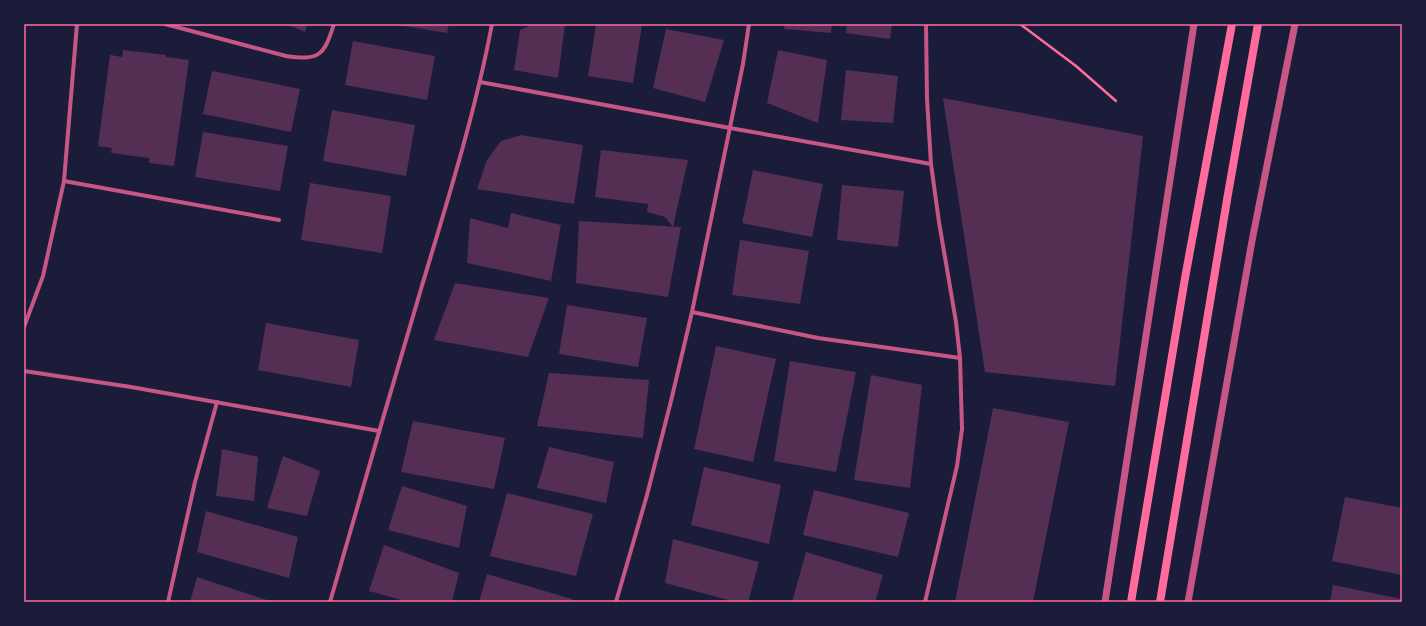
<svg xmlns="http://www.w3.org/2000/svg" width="1426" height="626" viewBox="0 0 1426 626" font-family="Rubik,sans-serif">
<rect width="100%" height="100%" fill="#1b1b3a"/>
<g fill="#542f53">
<polygon points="286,24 307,24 305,32"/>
<polygon points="392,24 449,24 447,33"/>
<polygon points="534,24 565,24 558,78 514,70 520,30"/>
<polygon points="596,24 634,24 642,25 633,83 588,76"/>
<polygon points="785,24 832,24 831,33 784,29"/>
<polygon points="847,24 892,24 890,39 846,33"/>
<polygon points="666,29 724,40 705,102 653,88"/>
<polygon points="353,41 435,56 427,100 345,85"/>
<polygon points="123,50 166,55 166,57 189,60 174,166 149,163 149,158 111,153 112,148 98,146 110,55 122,57"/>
<polygon points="778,50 827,60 818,123 767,103"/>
<polygon points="846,70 898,76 893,123 841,120"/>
<polygon points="212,71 300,89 291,132 203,114"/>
<polygon points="943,98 1143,136 1115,386 985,372"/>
<polygon points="332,110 415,125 406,176 323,161"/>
<polygon points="203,132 288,146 280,191 195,177"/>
<polygon points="521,135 583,145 574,204 477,189 487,160 501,141"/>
<polygon points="601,150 688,160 673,227 665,217 647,212 648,204 595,197"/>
<polygon points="753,170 823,184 812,237 742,223"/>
<polygon points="310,183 391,196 382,253 301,240"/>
<polygon points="842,185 904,191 898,247 837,240"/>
<polygon points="511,213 561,225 551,281 467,263 470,218 508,228"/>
<polygon points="579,221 681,227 668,297 576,283"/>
<polygon points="740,240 809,251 800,304 732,295"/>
<polygon points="455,283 549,298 528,357 434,340"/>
<polygon points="567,305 647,318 638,367 559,354"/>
<polygon points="266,323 359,340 351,387 258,370"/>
<polygon points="716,346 776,359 753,462 694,449"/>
<polygon points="790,361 856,372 836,472 774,461"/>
<polygon points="549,373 649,380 643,438 537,426"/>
<polygon points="871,375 922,385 910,488 854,480"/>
<polygon points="993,408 1069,422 1033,602 955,602"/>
<polygon points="413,421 505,438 494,489 401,472"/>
<polygon points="549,447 614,462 606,503 537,488"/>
<polygon points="222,449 258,457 254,501 216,496"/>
<polygon points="283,456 320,471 307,516 267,508"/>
<polygon points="704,467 781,485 769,544 691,525"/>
<polygon points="402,486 467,506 459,548 388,530"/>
<polygon points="814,490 909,513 898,557 803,535"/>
<polygon points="507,493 593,514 576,576 490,556"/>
<polygon points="1345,497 1402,508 1402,575 1332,561"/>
<polygon points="206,511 298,537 289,578 197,552"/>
<polygon points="673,539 759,562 748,602 736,602 665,583"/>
<polygon points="384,545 459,573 452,602 409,602 369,591"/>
<polygon points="806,552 883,575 875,602 792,602"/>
<polygon points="487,574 572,599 571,602 479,602"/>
<polygon points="197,577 273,602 190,602"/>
<polygon points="1333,585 1402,599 1402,602 1330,602"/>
</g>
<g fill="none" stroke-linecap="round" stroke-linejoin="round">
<polyline stroke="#ff6b9d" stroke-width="2.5" points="1020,24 1076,66 1116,101"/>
<g stroke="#c65784" stroke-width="4">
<path d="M165 24 286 56C320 61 324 55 334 24"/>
<polyline points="480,82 730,128 931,164"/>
<polyline points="64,181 279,220"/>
<polyline points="692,312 818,338 960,358"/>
<polyline points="24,327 43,276 64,181 77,24"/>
<polyline points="24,371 131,387 379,431"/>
<polyline points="168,602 195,482 217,402"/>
<path d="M330 602C360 498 390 393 421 289 447 202 475 114 492 24"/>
<polyline points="616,602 647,495 671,401 692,312 743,64 749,24"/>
<polyline points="925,602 957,466 962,429 960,358 956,322 939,222 931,164 927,99 926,24"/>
</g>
<g stroke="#c65784" stroke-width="7">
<polyline points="1105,602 1194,24"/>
<polyline points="1188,602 1252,241 1295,24"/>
</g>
<g stroke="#ff6b9d" stroke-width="8">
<polyline points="1131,602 1185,278 1232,24"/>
<polyline points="1160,602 1228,194 1258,24"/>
</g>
</g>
<rect width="1426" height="626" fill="none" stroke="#1b1b3a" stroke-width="50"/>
<rect x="25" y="25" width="1376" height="576" fill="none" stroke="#ff6b9d" stroke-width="1.5"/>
</svg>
